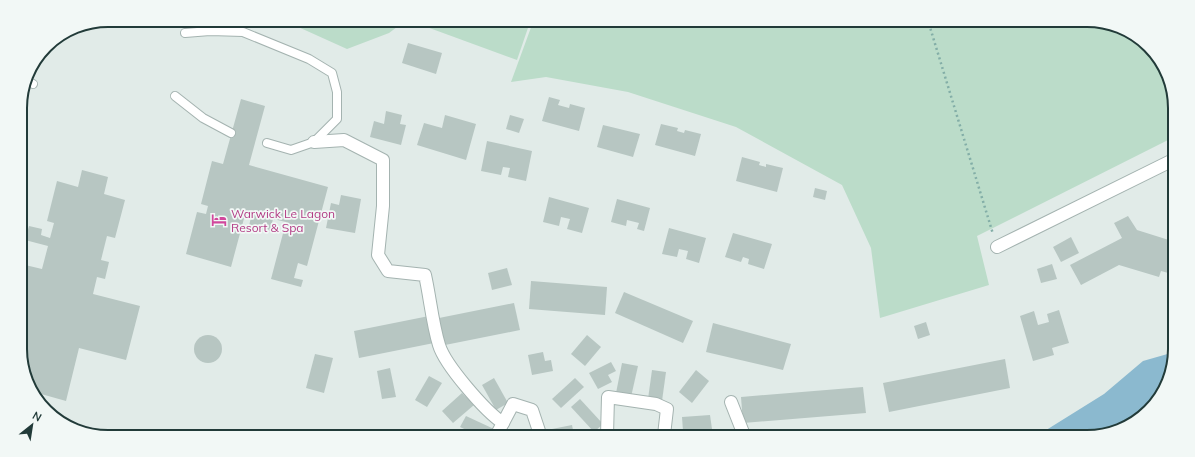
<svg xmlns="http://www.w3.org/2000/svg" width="1195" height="457" viewBox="0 0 1195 457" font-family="Mulish,sans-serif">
<rect width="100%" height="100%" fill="#e1ebe8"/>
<g fill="#bbdcc9">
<polygon points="278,21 405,21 389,33 347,49 296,26"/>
<polygon points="426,21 530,22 517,60 424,26"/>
<polygon points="533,22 1115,25 1153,50 1174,96 1174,137 977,236 989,285 880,318 871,248 842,185 736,127 628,92 546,77 511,82"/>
</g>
<polygon fill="#8bb9cf" points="1171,353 1170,377 1141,419 1093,437 1035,437 1104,394 1143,361"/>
<g fill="#b7c6c2">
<polygon points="408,43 442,53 436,74 402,63"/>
<polygon points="549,97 560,100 558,105 569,108 570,104 585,108 579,131 542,121"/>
<polygon points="241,99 265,106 249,165 328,187 307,266 298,263 294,278 303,280 301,287 271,279 286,222 273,219 270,231 249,226 252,213 246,211 231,267 186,254 197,212 206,214 208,206 201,204 212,161 223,164"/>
<polygon points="386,111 402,115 400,124 406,125 401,145 370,137 374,121 384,124"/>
<polygon points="445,115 476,124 466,160 417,145 424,123 442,128"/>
<polygon points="510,115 524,119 519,133 506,129"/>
<polygon points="661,124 678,128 677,131 684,133 685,130 701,134 695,156 655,145"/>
<polygon points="603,125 640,134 633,157 597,147"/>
<polygon points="487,141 532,151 526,181 508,177 510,168 503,167 501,175 481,171"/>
<polygon points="742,157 760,162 759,165 766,167 766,164 783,168 777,192 736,181"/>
<polygon points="82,170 108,177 104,194 125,200 115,238 107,236 101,260 109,262 105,279 97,277 93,294 140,306 126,360 79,348 66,401 34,392 22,366 21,335 23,328 21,327 21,264 42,269 48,246 25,240 29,226 42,229 41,235 50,238 54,223 47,221 57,181 78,187"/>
<polygon points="815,188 827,191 825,200 813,197"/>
<polygon points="341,195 361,199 355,233 326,228 331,203 339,205"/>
<polygon points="549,197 589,208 582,233 567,229 570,219 561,217 559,226 543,222"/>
<polygon points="617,199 650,208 644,231 637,229 639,223 627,220 626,226 611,222"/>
<polygon points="21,211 28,213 23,233 21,233"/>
<polygon points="1128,216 1137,230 1172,241 1172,274 1161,271 1159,277 1119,265 1081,285 1070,265 1122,238 1114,223"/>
<polygon points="669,228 706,238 699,263 686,259 688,251 679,249 677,257 662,254"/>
<polygon points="733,233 772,244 764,269 748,264 749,259 743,257 741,262 725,257"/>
<polygon points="1071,237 1079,253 1061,262 1053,247"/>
<polygon points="1052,264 1057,279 1041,283 1037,269"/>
<polygon points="507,268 512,285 492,290 488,273"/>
<polygon points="531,281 607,287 605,315 529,309"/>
<polygon points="624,292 693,321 683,343 615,313"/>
<polygon points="514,303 520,330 445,345 439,318"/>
<polygon points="1059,310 1069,343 1052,348 1054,355 1033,361 1020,316 1034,311 1038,325 1049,322 1047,314"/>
<polygon points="429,316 434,343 359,358 354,331"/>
<polygon points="926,322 930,335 918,339 914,326"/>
<polygon points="713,323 791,344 783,370 706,352"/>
<polygon points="587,335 601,347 585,366 571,354"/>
<circle cx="208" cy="349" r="14"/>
<polygon points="543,352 545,361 551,360 553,371 532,375 528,355"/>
<polygon points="315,354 333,358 324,393 306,388"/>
<polygon points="1005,359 1010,388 889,412 883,383"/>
<polygon points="611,362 616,371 608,375 612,382 598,389 589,373"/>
<polygon points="622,363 638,366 631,397 616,393"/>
<polygon points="390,368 396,397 382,399 377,371"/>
<polygon points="652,370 666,372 662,401 648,399"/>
<polygon points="696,370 709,381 692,403 679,392"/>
<polygon points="429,376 442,383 427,407 415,400"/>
<polygon points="494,378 508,403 496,410 482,385"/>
<polygon points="575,378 584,387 561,408 552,399"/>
<polygon points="863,387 866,413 743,423 741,397"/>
<polygon points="462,393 474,405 453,423 442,411"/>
<polygon points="580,399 603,424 594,432 571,407"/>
<polygon points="710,415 712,429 683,431 682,417"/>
<polygon points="466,416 494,429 491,434 475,434 460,427"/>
<polygon points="572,425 574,435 548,434 547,430"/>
</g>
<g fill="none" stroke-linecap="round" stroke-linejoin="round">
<g stroke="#a4b3b0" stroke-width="10">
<g id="service">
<polyline points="185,33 210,31 243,32 309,59 332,73 337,92 337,119 314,142 291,150 267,143"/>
<polyline points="26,80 33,84"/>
<polyline points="175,96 203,118 231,133"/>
</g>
</g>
<g stroke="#a4b3b0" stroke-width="14">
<g id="minor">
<path d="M314 142 344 140 383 160V206L378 255 388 271 425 275C430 297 432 322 439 345 445 365 485 411 503 423L497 434"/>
<polyline points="997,247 1173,160"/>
<polyline points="731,402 744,435"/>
<polyline points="503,423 513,404 532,410 540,434"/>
<polyline points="607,435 608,397 656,404 667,409 664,435"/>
</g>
</g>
<polyline stroke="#83aea7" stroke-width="2.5" stroke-dasharray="2 3" stroke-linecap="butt" points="929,24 993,234"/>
<use href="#service" stroke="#fff" stroke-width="8"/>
<use href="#minor" stroke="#fff" stroke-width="12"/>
</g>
<defs>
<g id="hotel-bare" transform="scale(1.2)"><path d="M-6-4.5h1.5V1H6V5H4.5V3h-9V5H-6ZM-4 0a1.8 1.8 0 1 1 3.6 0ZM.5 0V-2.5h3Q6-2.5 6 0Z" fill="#d1479c" stroke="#f2f8f6" stroke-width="2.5" paint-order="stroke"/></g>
</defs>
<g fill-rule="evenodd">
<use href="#hotel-bare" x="219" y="220"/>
</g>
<g text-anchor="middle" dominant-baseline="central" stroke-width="3.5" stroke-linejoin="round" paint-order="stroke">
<g font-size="12" fill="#b23c85" stroke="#f2f8f6" text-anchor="start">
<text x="231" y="213">Warwick Le Lagon<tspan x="231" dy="14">Resort &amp; Spa</tspan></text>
</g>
</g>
<path d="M0 0H1195V457H0ZM108 27H1087A81 81 0 0 1 1168 108V349A81 81 0 0 1 1087 430H108A81 81 0 0 1 27 349V108A81 81 0 0 1 108 27Z" fill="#f2f8f6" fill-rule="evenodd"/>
<path fill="none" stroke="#223b39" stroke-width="2" d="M108 27H1087A81 81 0 0 1 1168 108V349A81 81 0 0 1 1087 430H108A81 81 0 0 1 27 349V108A81 81 0 0 1 108 27Z"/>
<g transform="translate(32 425) rotate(30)" stroke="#f2f8f6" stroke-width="3" paint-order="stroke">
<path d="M0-3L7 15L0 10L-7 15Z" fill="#223b39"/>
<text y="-6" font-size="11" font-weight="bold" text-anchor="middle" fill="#223b39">N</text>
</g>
</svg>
